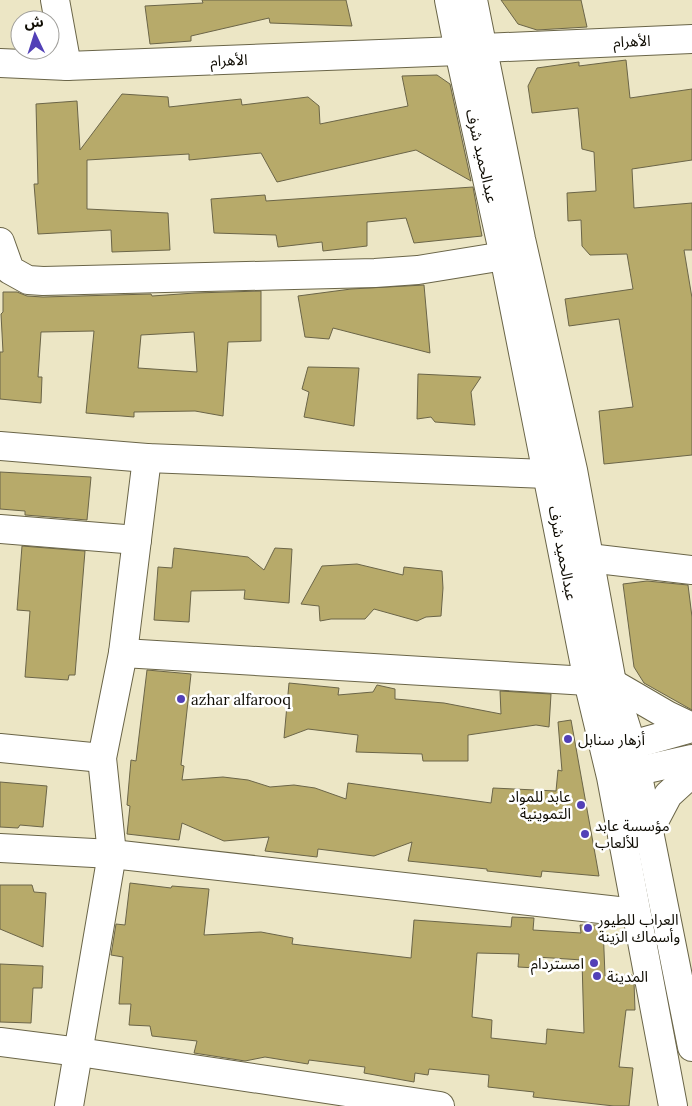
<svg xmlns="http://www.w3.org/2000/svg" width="692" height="1106" viewBox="0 0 692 1106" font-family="Lora,'Noto Sans Arabic',serif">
<rect width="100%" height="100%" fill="#ece6c5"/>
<g fill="#b7aa6a" stroke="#6b6548" fill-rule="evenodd">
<polygon points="202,0 346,0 352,26 270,23 269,18 191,36 191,41 150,44 145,6 203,3"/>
<polygon points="501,0 581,0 587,27 537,30 518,24"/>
<polygon points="626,60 630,98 692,89 692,160 632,169 634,208 692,203 692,250 684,250 692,298 692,455 604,464 599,411 633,407 619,319 569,326 565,299 633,289 627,254 590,255 582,246 581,220 568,221 567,193 596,191 594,152 582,149 578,108 532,113 528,86 537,68 579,62 579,66"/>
<polygon points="437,75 450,84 471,181 416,150 277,182 261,153 189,160 189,154 87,160 87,209 168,213 170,250 112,252 111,230 38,234 34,184 38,184 36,104 77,101 80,150 122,94 168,97 169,107 241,99 242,105 308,97 319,106 320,124 408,106 402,76"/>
<polygon points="473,187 482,236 414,243 406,218 367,222 367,246 323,251 322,242 278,247 276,235 214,233 211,199 265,195 266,201"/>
<polygon points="424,285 430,353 333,328 329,339 305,337 298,296 351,289"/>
<path d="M261 291V341L228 342 223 416 195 411 134 412V417L86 413 94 331 41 332 38 377H42L41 403 0 399V352H3L1 314 3 312V292H17L27 296 43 297 151 294 152 296 195 293ZM194 332 197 372 138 368 141 335Z"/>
<polygon points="308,367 359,368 354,426 304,417 309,392 302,389"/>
<polygon points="418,374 481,377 471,392 475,425 435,422 431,417 417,419"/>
<polygon points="0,472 91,477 87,520 25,515 25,511 0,509"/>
<polygon points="22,546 85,551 75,675 69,675 68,680 25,677 30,611 17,610"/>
<polygon points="174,548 248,557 264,570 275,548 292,549 289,603 244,599 245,590 191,591 189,622 154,620 158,567 172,568"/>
<polygon points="357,564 403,575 404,567 442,571 443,588 441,616 426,617 417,621 374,609 365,619 331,619 320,621 319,606 301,604 322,566"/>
<polygon points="647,581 688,585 692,617 692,710 644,683 634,667 623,584"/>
<polygon points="147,670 191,674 181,765 184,766 182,780 223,777 248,780 270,787 294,785 315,788 346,799 348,783 491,803 493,788 556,791 558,770 562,771 558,722 571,720 599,876 542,871 541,877 487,871 487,869 408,861 412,842 374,856 318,849 317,857 265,851 269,837 224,841 182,823 179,840 127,834 130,806 127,805 131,760 136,761"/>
<polygon points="289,683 339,688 338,695 373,692 377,685 395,689 395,699 444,703 501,714 500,691 551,694 549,727 536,725 468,735 468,761 423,761 422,754 356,752 358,735 308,729 284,738"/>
<polygon points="0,782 47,786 43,827 20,825 18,828 0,827"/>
<path d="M130 883 171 888 172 886 209 889 204 935 261 932 293 938 292 944 411 958 414 920 511 927 512 917 534 918 533 930 581 933 580 925H603L605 976 632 975 634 982 635 1010H626L619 1067 633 1068 629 1106H614L533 1097 534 1092 488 1087 489 1075 429 1069 428 1075 415 1073 414 1082 364 1073 365 1067 309 1060 308 1064 265 1057 245 1061 194 1053 197 1041 152 1036 150 1026 129 1025 131 1004H119L123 957 111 955 116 924 125 925ZM477 953 519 954 518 967 537 968V957L582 960 584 1033 547 1029 546 1044 491 1038 492 1020 472 1017Z"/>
<polygon points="0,885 32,885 34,892 46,893 43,947 0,929"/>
<polygon points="0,964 43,966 42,988 33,988 31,1023 0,1022"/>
</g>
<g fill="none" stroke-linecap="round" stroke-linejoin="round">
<g stroke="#6a6548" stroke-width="30">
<g id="street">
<polyline points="55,0 67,66"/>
<polyline points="483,48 692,39"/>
<polyline points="0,63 67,66 459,51"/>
<polyline points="0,242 10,270 28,280 43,281 375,273 418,270 504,256"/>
<polyline points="0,446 147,458 547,474 570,471"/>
<polyline points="0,529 137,540"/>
<polyline points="589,558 692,570"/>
<polyline points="123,653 588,681"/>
<polyline points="0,748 102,758"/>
<polyline points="0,848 112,854 636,913"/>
<polyline points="0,1042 79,1052 440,1106"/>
<polyline points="69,1106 112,854 102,758 123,653 147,458"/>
</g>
</g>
<g stroke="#6a6548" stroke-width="30">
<g id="primary">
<polyline points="449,0 459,51 504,256 588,681 611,777 673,1106"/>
<polyline points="473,0 521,239 573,470 612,683 632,746 692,1047"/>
<polyline points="612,683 667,715 692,727"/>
<polyline points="614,750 692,728"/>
<polyline points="620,775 692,759"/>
<polyline points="649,831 668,795 692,773"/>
</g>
</g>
<use href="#street" stroke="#fff" stroke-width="28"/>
<use href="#primary" stroke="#fff" stroke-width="28"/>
</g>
<g fill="#5240b7" stroke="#fff" stroke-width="2">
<circle cx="181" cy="699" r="5"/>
<circle cx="568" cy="739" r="5"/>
<circle cx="581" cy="805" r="5"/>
<circle cx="585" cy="834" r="5"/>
<circle cx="588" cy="928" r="5"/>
<circle cx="594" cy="963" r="5"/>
<circle cx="597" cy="976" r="5"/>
</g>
<g text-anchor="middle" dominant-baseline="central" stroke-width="5" stroke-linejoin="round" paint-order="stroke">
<g font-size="15" fill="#0f0c03" stroke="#fff">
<text transform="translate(632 41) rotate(-2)">الأهرام</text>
<text transform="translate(229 60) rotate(-2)">الأهرام</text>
<text transform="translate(482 156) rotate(77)">عبدالحميد شرف</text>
<text transform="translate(563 553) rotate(79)">عبدالحميد شرف</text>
</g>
<g font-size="15" fill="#0f0c03" stroke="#fff" text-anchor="start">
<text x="191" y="699">azhar alfarooq</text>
<text x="578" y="739">أزهار سنابل</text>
<text x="571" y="796" text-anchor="end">عابد للمواد<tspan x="571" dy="17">التموينية</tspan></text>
<text x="595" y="825">مؤسسة عابد<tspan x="595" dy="17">للألعاب</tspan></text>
<text x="598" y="919">العراب للطيور<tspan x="598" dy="17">وأسماك الزينة</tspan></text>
<text x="584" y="963" text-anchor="end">امستردام</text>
<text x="607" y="976">المدينة</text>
</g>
</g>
<g transform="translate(35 35) rotate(356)"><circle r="24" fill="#ffffff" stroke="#9f9e9a"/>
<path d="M0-4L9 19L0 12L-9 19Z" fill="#5240b7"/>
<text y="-8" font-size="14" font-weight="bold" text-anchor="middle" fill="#0f0c03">ش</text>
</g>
</svg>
